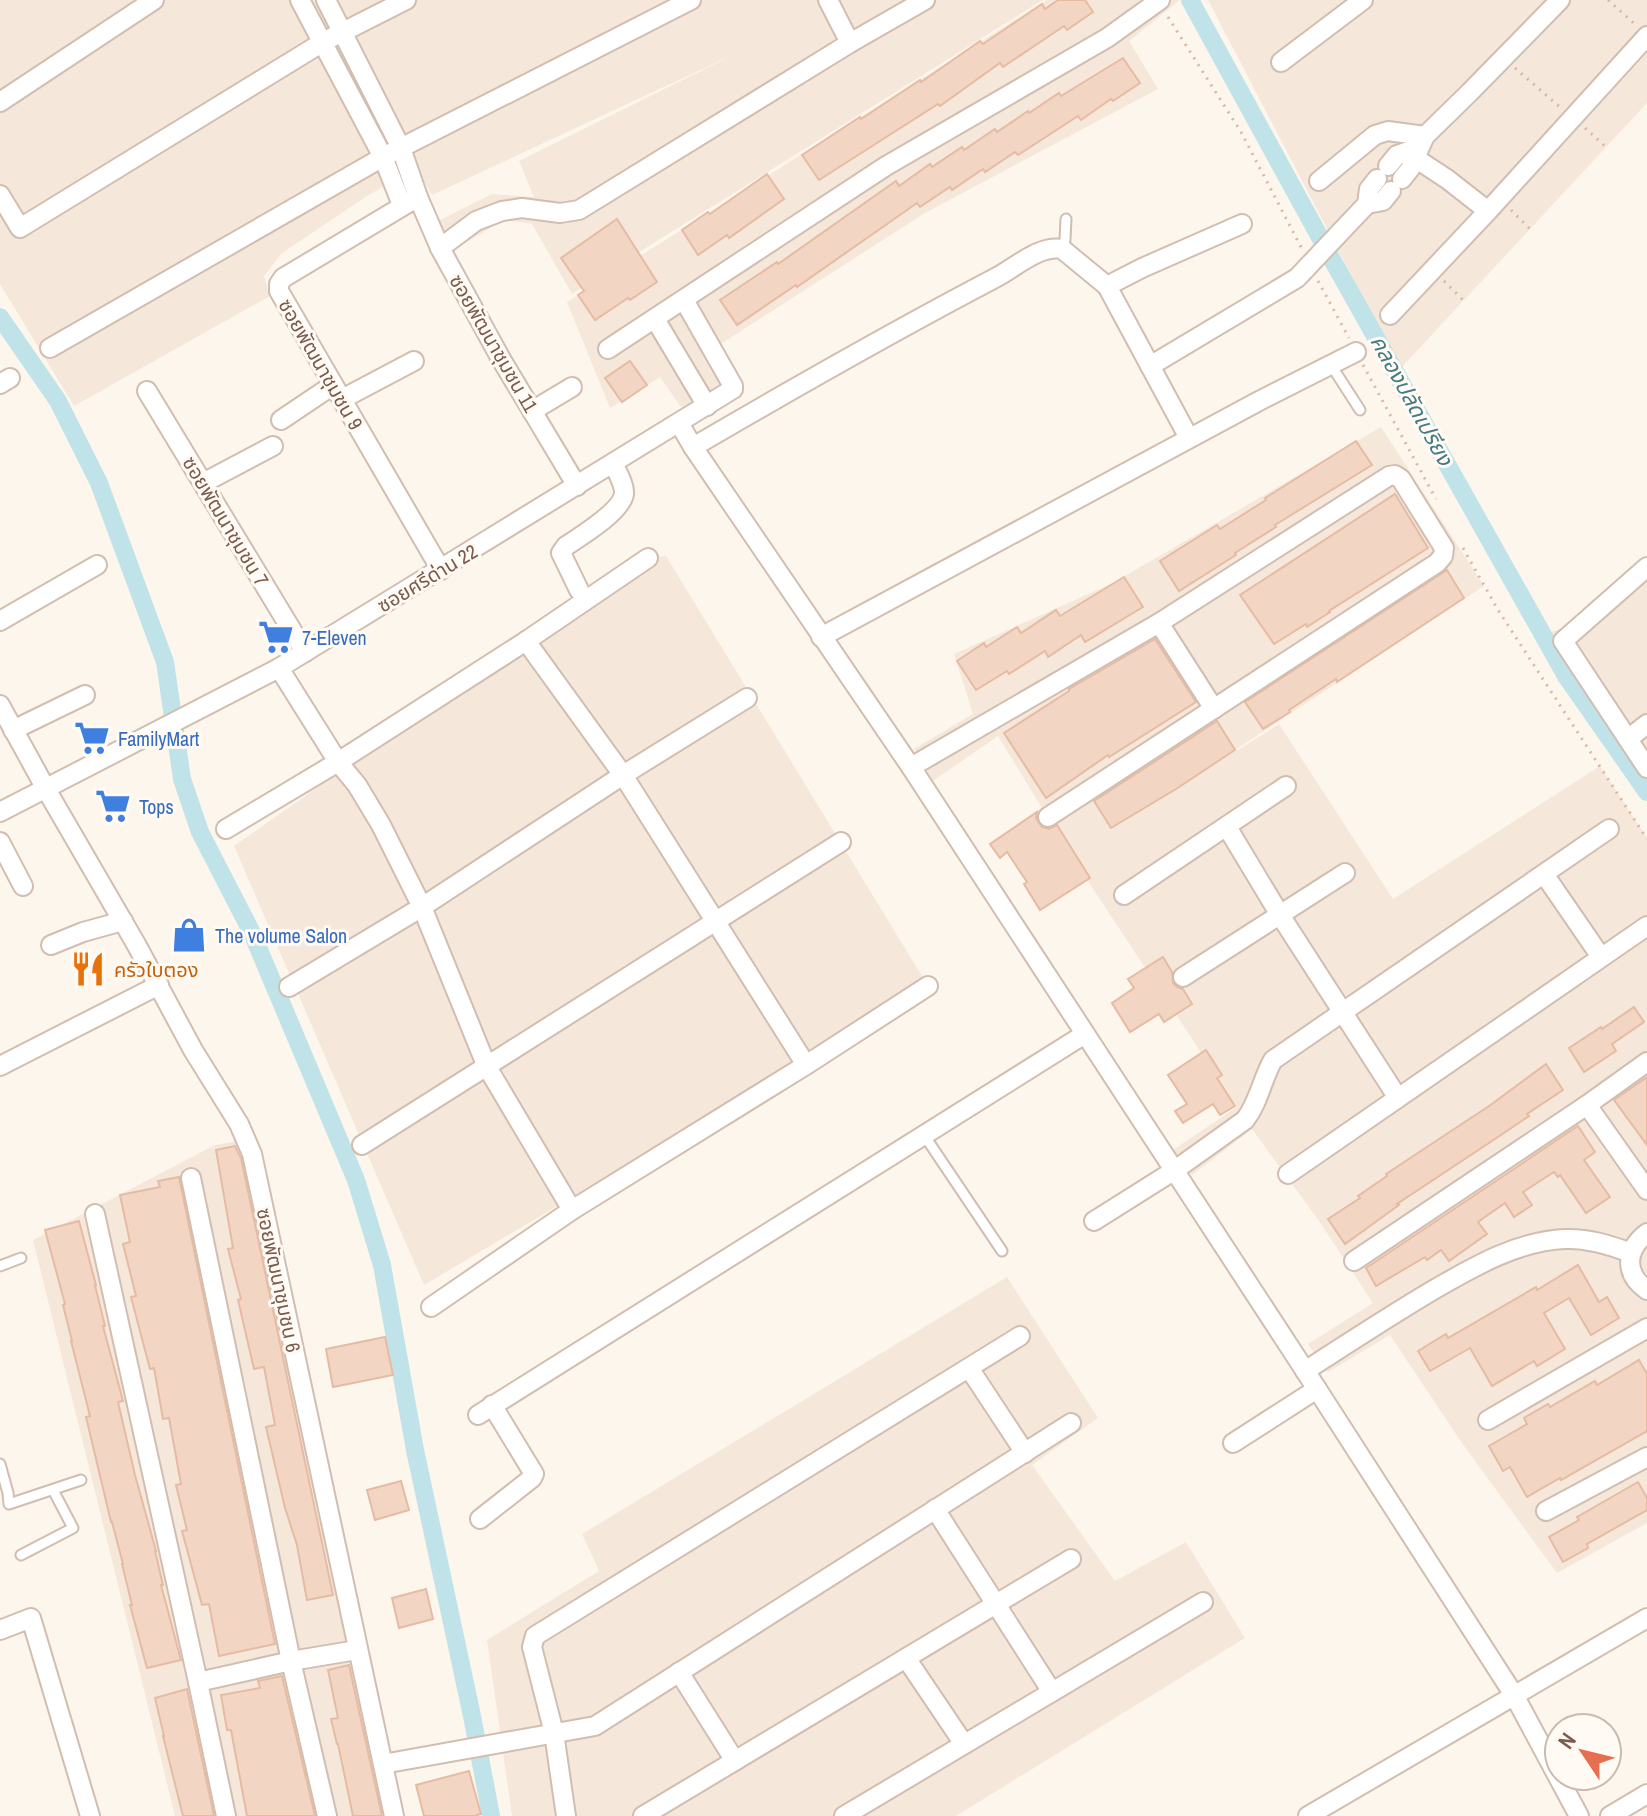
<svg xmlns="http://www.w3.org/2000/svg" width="1647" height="1816" viewBox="0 0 1647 1816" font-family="'Archivo Narrow','Noto Sans Thai',sans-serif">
<rect width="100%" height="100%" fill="#fdf6ec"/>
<g fill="#f5e8da">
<polygon points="0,0 1043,0 572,294 532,224 504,220 450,252 436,222 492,194 534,197 519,161 737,53 432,195 417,169 370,194 282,253 264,276 270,296 74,406 0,284"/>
<polygon points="1047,0 1180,0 1129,41 1158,89 925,213 716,347 738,387 681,407 660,377 610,408 567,302"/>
<polygon points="1208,0 1647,0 1647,103 1400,369"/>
<polygon points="1381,427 1484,586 1173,791 1279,724 1393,899 1600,766 1647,838 1647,1523 1557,1573 1464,1446 1390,1335 1328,1372 1308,1344 1373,1303 1317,1218 1252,1129 1192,1175 1173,1150 1237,1107 1072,857 998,736 933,781 914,749 973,714 954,654 1113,583"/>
<polygon points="666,556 928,986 424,1285 234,846 614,579 648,558"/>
<polygon points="1647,558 1647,788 1543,635 1586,620"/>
<polygon points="237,1141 287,1366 384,1816 175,1816 33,1240 215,1145"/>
<polygon points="1007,1277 1098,1418 1032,1465 1115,1581 1186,1542 1245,1638 956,1816 512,1816 487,1640 599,1571 582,1534"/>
</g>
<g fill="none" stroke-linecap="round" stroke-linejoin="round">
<g stroke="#bfe3e8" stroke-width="18">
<polyline points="1190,0 1334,263 1566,676 1647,792"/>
<polyline points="0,317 58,401 99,483 165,662 182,779 200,832 252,933 356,1180 382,1265 415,1450 472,1716 491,1816"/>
</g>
</g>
<g fill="#f3d5c3" stroke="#e6bba3" stroke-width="2">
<polygon points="1058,0 1085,0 1093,12 1067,30 1064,26 1003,67 1000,63 940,106 938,104 819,180 802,155 860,117 861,119 920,80 921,82 980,41 983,44 1042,4 1045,9"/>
<polygon points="1123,58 1140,83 1113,101 1111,99 1081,120 1078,116 1018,155 1015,152 985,172 983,169 952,190 950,187 920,207 917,203 797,287 796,285 737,325 720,300 777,262 778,264 896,181 899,186 930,164 932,167 962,147 964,150 995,129 997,132 1028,111 1029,113 1059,93 1061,96"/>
<polygon points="767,174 784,199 729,238 727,235 698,255 682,230 708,212 710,214"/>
<polygon points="617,219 657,282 630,300 628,298 595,320 578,295 584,291 561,258"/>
<polygon points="630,361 647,385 622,402 605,378"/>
<polygon points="1356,441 1372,465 1275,525 1276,527 1235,553 1236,555 1179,591 1160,561 1217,525 1220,529 1266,500 1265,498"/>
<polygon points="1395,494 1428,548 1329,611 1330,612 1307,627 1306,624 1274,644 1240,595"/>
<polygon points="1447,570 1464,598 1337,682 1336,679 1289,710 1290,712 1263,729 1245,702"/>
<polygon points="1124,577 1143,607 1085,642 1081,635 1048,657 1045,651 1009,674 1007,671 976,690 957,661 984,643 986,647 1017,627 1021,633 1056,610 1060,616"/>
<polygon points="1155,639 1196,702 1109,757 1108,755 1046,798 1004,733 1069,691 1069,689"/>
<polygon points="1217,721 1235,750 1176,789 1111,828 1094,801"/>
<polygon points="1037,812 1036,818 1042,827 1049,829 1057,825 1090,878 1040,910 1024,884 1027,882 1007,852 1000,858 990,844"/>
<polygon points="1163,957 1172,972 1173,983 1177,987 1183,989 1192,1004 1164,1022 1159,1014 1130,1032 1112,1003 1134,988 1128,979"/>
<polygon points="1634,1007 1644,1022 1612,1044 1616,1051 1584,1072 1569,1048 1601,1027 1602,1029"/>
<polygon points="1206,1050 1222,1075 1217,1078 1235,1106 1220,1115 1213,1104 1183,1123 1175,1111 1187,1104 1168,1075"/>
<polygon points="1546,1064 1563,1090 1527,1114 1529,1116 1495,1139 1397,1204 1399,1205 1345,1244 1328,1219 1360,1198 1358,1196 1387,1176 1386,1174 1489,1106"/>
<polygon points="1647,1077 1647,1145 1614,1100"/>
<polygon points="1578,1126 1595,1152 1584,1160 1610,1197 1586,1213 1560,1175 1558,1177 1554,1172 1523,1192 1532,1205 1514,1217 1505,1203 1478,1222 1487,1234 1449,1261 1441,1250 1427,1260 1425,1257 1376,1286 1366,1268"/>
<polygon points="235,1146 241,1158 333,1595 307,1600 297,1545 285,1508 266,1427 275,1425 264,1367 254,1369 238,1300 241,1299 228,1249 233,1248 216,1150"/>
<polygon points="179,1177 275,1644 219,1656 209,1604 202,1605 182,1531 187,1530 176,1485 181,1484 169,1418 163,1419 154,1368 150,1369 131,1297 136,1296 123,1244 130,1242 120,1195 160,1187 158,1181"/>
<polygon points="79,1221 96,1285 95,1285 105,1326 103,1326 123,1401 118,1402 135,1475 156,1551 155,1551 163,1585 161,1585 181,1660 147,1668 130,1605 132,1605 122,1564 123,1564 112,1522 111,1522 86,1417 90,1416 71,1341 72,1341 63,1305 65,1304 45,1230"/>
<polygon points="1578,1265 1599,1302 1607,1297 1619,1318 1591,1335 1569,1298 1544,1313 1565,1349 1537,1366 1534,1361 1492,1386 1470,1348 1430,1371 1418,1351 1446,1334 1448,1338 1536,1287 1537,1290"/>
<polygon points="385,1337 393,1375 333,1387 326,1349"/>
<polygon points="1639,1360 1647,1374 1647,1431 1561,1480 1560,1478 1527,1497 1510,1467 1503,1471 1489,1446 1527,1424 1524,1418 1548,1404 1550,1407 1595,1381 1597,1385"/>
<polygon points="401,1481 409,1510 375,1520 367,1490"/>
<polygon points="1638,1482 1647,1498 1647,1510 1587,1544 1588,1548 1563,1562 1549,1537 1579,1520 1577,1517"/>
<polygon points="426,1589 433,1619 399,1628 392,1598"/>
<polygon points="349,1665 382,1816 353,1816 338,1744 337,1744 331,1719 338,1718 328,1670"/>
<polygon points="282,1676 315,1816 247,1816 231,1730 227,1730 221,1695 260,1688 258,1681"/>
<polygon points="187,1689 214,1816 183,1816 163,1736 164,1736 155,1698"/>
<polygon points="469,1771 481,1814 474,1816 424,1816 416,1785"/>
</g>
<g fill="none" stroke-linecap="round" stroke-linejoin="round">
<g stroke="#d1beb0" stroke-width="13">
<g id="lane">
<polyline points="1062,249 1065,240 1066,219"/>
<polyline points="1331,365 1360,410"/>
<polyline points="924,1135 1002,1251"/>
<polyline points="0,1266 21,1258"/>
<polyline points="0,1464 8,1493 9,1504 81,1480"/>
<polyline points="21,1555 73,1528 53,1490"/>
</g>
</g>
<g stroke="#d1beb0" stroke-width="22">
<g id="street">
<polyline points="300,0 383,157 402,205"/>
<polyline points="326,0 401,148 418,197 440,248 501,359 577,486"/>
<polyline points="828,0 850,43"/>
<polyline points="1281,62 1363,0"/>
<polyline points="0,102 154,0"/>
<polyline points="1388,166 1397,155 1415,149"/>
<polyline points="1402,179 1410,169 1425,136 1470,92 1560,0"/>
<polyline points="1319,181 1375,135 1388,131 1425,136"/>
<polyline points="0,195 20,228 323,42 406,0"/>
<polyline points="418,197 283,278 279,284 279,291 441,570"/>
<polyline points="1367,204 1383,201 1391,191"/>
<polyline points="1488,211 1647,36"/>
<polyline points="440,248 476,221 502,211 522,208 560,213 579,210 850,43 925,0"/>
<polyline points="1107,286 1189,438"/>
<polyline points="1390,315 1488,211 1447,179 1406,152"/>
<polyline points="655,319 707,406"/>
<polyline points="50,348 383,157 691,0"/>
<polyline points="608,349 886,166 1107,38 1160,0"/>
<polyline points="1150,366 1297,278 1367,204 1369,189 1377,179"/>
<polyline points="0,384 10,378"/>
<polyline points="147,391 305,652"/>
<polyline points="342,399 414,361"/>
<polyline points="532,411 572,387"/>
<polyline points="281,420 333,385"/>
<polyline points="679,423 693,447 911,767 1317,1389 1514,1695 1579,1816"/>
<path d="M693 447C794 388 894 331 997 277 1016 267 1039 245 1062 249L1107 286 1142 268 1242 224"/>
<polyline points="203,483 273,446"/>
<polyline points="1647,567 1563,641 1647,768"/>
<path d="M579 590 561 553 566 546C581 536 621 512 624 494 625 485 617 472 613 463"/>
<polyline points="0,621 97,565"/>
<polyline points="1159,623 1214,709"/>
<polyline points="821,637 1259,401 1356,352"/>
<polyline points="526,641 623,775 806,1065"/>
<polyline points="279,668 338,762 357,785 381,825 422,907 487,1067 572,1210"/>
<polyline points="0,705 46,789 136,944 193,1050 239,1124 252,1154 394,1816"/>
<polyline points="13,730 85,695"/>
<polyline points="1628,739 1647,724"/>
<polyline points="911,767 1159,623 1389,476 1395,475 1401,479 1444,548 1443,556 1437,563 1048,817"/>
<polyline points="0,812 279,668 733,389 733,386 684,300"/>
<polyline points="1227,827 1280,915 1398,1098"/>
<polyline points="226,829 338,762 526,641 648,558"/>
<polyline points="0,842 23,886"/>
<polyline points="1544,874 1601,957"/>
<polyline points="1124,895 1286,786"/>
<polyline points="51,945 83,932 123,921"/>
<polyline points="1183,977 1345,873"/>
<polyline points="289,987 422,907 623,775 747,698"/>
<polyline points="0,1066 159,985"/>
<polyline points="1587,1105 1647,1190"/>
<polyline points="362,1145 841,842"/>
<polyline points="1288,1174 1647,926"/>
<polyline points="191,1178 291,1661 327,1816"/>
<polyline points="95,1214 198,1682"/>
<path d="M1094 1221 1175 1170 1245 1120C1259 1102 1262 1079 1273 1060L1609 829"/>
<path d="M1647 1233C1625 1250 1624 1274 1647 1290"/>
<polyline points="1354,1261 1587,1105 1647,1062"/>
<polyline points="431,1307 572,1210 806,1065 928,986"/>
<polyline points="969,1368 1025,1453"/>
<path d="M1305 1371C1348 1343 1391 1315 1435 1289 1475 1266 1518 1241 1565 1239 1588 1238 1610 1245 1631 1253"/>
<polyline points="478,1415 1085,1034"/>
<polyline points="1488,1420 1647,1328"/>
<polyline points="1233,1443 1317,1389"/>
<polyline points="935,1509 1052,1692"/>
<polyline points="1546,1511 1647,1457"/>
<polyline points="480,1519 532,1478 534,1474 492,1405"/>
<polyline points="0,1630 31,1618 90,1816"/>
<polyline points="906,1658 964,1744"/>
<polyline points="679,1672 735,1761"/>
<polyline points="383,1764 595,1726 1071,1423"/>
<polyline points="226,1816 198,1682 291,1661 357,1650"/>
<polyline points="566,1816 554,1733 532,1647 535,1636 1020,1336"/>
<polyline points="643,1816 1071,1559"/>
<polyline points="844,1816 1203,1602"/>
<polyline points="1308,1816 1647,1618"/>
<polyline points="1610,1816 1647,1794"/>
</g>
</g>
<g stroke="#d9b8a5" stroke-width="3" stroke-dasharray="2 6" stroke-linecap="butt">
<polyline points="1608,0 1635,24"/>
<polyline points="1168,17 1241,132 1302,249"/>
<polyline points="1515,68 1561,108"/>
<polyline points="1585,128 1606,147"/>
<polyline points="1511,210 1530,229"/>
<polyline points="1318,281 1349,338"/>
<polyline points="1444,281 1464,301"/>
<polyline points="1363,365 1436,499"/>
<polyline points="1463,548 1498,610 1647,839"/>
</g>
<use href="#lane" stroke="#fff" stroke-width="9"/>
<use href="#street" stroke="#fff" stroke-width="18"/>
</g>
<defs>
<g id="supermarket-bare" transform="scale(2.76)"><path d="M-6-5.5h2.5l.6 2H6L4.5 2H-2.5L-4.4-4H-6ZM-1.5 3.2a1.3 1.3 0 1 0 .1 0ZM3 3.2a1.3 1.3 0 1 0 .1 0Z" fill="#3f7fe0" stroke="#fffaf3" stroke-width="2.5" paint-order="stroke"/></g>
<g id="shop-bare" transform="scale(2.76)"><path d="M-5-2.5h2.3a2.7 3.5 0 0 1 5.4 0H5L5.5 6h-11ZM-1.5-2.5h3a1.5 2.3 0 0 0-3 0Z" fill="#3f7fe0" stroke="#fffaf3" stroke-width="2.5" paint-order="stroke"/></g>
<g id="restaurant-bare" transform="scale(2.76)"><path d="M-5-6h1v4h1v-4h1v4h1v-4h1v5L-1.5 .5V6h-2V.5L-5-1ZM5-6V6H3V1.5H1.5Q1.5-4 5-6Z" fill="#e8710a" stroke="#fffaf3" stroke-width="2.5" paint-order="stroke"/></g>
</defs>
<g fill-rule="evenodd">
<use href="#supermarket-bare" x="276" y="637"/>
<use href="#supermarket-bare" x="92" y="738"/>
<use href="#supermarket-bare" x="113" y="806"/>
<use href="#shop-bare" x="189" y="935"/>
<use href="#restaurant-bare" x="88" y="969"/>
</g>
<g text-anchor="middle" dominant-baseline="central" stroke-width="6" stroke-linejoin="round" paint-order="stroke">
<g font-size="20" fill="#7a5c4d" stroke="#fffaf3">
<text transform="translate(494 343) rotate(60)">ซอยพัฒนาชุมชน 11</text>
<text transform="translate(321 364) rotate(60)">ซอยพัฒนาชุมชน 9</text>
<text transform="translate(226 521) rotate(59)">ซอยพัฒนาชุมชน 7</text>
<text transform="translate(427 578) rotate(-31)">ซอยศรีด่าน 22</text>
<text transform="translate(279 1280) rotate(78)">ซอยพัฒนาชุมชน 6</text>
</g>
<g font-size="20" fill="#366cbe" stroke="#fffaf3" text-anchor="start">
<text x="302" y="637">7-Eleven</text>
<text x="118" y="738">FamilyMart</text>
<text x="139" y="806">Tops</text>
<text x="215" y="935">The volume Salon</text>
</g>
<g font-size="20" fill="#c56008" stroke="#fffaf3" text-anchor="start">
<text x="114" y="969">ครัวใบตอง</text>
</g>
<g font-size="22" font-style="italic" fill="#437c86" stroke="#fffaf3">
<text transform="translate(1412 400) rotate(61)">คลองปลัดเปรียง</text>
</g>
</g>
<g transform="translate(1583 1752) rotate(305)"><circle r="38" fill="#fffaf3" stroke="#cabbb1" stroke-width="2"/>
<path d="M0-6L14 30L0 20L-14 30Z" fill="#e76f51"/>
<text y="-12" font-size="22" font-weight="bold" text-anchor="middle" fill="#7a5c4d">N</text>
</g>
</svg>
